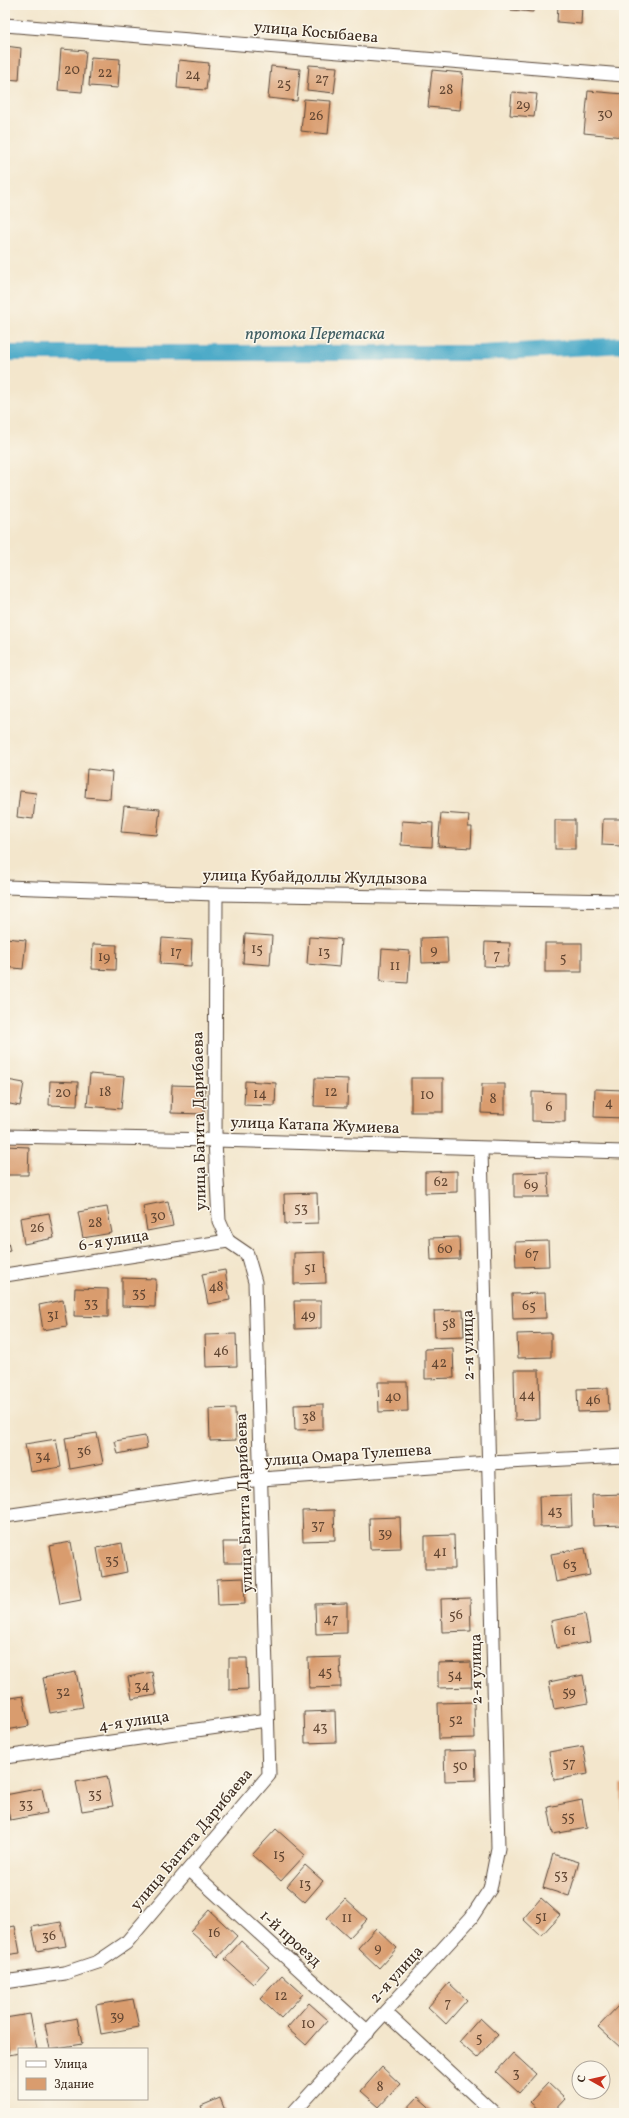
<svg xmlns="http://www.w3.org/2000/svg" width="629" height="2118" viewBox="0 0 629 2118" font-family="Vollkorn,serif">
<rect width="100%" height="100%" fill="#fbf7ec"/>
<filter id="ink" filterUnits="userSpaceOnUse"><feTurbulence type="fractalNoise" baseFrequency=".025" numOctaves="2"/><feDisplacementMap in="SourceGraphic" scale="8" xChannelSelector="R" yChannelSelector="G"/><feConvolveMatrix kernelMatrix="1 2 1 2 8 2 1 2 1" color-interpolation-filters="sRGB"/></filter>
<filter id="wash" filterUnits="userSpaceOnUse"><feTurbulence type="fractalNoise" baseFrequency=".012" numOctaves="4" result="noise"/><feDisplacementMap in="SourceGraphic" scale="16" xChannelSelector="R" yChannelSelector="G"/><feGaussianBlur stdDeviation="0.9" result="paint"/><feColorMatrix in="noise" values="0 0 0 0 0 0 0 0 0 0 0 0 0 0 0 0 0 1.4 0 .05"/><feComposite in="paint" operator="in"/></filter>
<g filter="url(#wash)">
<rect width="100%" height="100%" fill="#f3e6cc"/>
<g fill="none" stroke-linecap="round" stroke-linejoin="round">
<polyline stroke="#48a9c7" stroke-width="16" points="5,353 483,353 624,345"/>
</g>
<g id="blocks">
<g fill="#d99c6e">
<polygon points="511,5 534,5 533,12 511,10"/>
<polygon points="558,5 582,5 581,24 557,22"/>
<polygon points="5,46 21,48 19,80 5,79"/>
<polygon points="61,49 86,51 82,92 58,90"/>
<polygon points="91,57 120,59 118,88 89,86"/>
<polygon points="179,60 209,63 206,90 177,88"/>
<polygon points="309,65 337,67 334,93 307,90"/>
<polygon points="271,66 300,69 297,101 268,98"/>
<polygon points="432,70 463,73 460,110 428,107"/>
<polygon points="588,91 624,94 624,137 584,133"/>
<polygon points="512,92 537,94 534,117 510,115"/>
<polygon points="304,99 331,101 328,134 301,131"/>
<polygon points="87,769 112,772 110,799 85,797"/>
<polygon points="20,791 36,793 33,819 17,817"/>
<polygon points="124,806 160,809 157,835 121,832"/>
<polygon points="441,813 469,815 468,827 472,827 471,848 438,846"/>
<polygon points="603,819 622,819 621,846 602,845"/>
<rect x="555" y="820" width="20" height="29"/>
<polygon points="402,821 433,823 432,847 401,845"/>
<polygon points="245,934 272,936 270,965 243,963"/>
<polygon points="309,937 341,939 339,967 307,964"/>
<polygon points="447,937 448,962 422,963 421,938"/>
<polygon points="5,938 26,940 23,969 5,967"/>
<polygon points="162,938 192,940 191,966 160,964"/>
<polygon points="485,942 510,943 508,967 484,966"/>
<rect x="545" y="943" width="37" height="29"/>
<polygon points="93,944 117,945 116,970 92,969"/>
<polygon points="382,949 410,951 408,983 380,981"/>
<polygon points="90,1074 124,1077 121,1109 87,1106"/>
<polygon points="315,1078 348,1079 347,1107 314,1106"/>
<rect x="411" y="1078" width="32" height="34"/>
<polygon points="7,1080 24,1083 20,1106 5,1103"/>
<polygon points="50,1081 78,1082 77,1106 49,1105"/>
<polygon points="245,1081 276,1083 275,1106 244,1105"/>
<polygon points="482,1084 505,1084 505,1114 481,1113"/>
<polygon points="172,1085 205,1086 204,1114 171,1113"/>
<polygon points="595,1089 624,1090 624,1118 594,1117"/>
<polygon points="532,1092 565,1093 565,1122 532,1121"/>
<polygon points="5,1146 29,1147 28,1175 5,1175"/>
<polygon points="457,1171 457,1192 425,1193 425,1172"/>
<polygon points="548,1172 549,1197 514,1197 514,1173"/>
<polygon points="317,1193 318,1223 285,1224 284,1194"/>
<polygon points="168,1201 173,1226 147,1231 143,1206"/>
<polygon points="107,1207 112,1233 83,1238 78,1212"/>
<polygon points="49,1213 54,1238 24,1244 20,1218"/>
<polygon points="5,1229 10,1251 5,1252"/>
<polygon points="459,1237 460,1259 431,1260 430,1238"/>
<polygon points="548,1241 549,1266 516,1267 515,1242"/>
<polygon points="325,1252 326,1283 294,1284 294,1253"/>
<polygon points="225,1270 230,1300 208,1304 202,1274"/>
<polygon points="122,1278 156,1279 155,1307 122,1306"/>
<polygon points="75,1288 108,1289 108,1317 74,1316"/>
<polygon points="545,1293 546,1318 513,1319 512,1294"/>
<polygon points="63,1300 67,1326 43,1330 39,1305"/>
<polygon points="294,1301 321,1301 321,1328 295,1329"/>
<polygon points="463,1310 464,1336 435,1337 434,1311"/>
<polygon points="551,1333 551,1357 518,1358 517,1334"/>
<polygon points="236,1334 237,1366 206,1367 205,1335"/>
<polygon points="453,1348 454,1378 425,1379 425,1349"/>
<polygon points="514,1370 539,1370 540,1419 515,1420"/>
<polygon points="378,1382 407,1382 408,1411 379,1412"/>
<polygon points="608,1388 609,1411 578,1412 577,1389"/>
<polygon points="323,1404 323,1429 295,1430 294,1405"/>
<polygon points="235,1408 236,1440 210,1441 209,1409"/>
<polygon points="97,1433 103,1463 70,1469 65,1438"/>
<polygon points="145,1436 147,1448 118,1454 115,1441"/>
<polygon points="56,1439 61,1467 30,1472 25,1444"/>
<polygon points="624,1494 624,1525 593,1526 592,1495"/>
<polygon points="571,1495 572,1526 540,1527 539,1496"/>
<polygon points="334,1510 335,1540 303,1541 302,1511"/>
<polygon points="400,1517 401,1548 370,1549 369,1518"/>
<polygon points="454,1535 455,1569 425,1569 425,1536"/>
<polygon points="71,1542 81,1600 60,1604 49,1546"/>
<polygon points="223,1542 243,1542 243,1563 224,1563"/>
<polygon points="122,1543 127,1572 102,1577 97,1548"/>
<polygon points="585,1548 590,1575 556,1582 551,1554"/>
<polygon points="244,1578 245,1604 218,1605 217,1579"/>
<polygon points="470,1598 471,1631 442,1632 441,1599"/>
<polygon points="347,1603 347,1633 316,1634 315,1604"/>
<polygon points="585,1614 590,1642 556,1648 551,1621"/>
<polygon points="340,1657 341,1687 309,1688 308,1658"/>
<polygon points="229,1658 247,1658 248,1689 229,1690"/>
<polygon points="471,1662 472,1687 438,1688 438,1663"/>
<polygon points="76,1672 83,1707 50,1713 43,1678"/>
<polygon points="152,1672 156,1695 132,1699 128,1677"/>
<polygon points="583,1675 588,1703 554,1709 549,1682"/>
<polygon points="23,1696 29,1726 5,1730 5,1699"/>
<polygon points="474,1702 475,1738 439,1739 438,1703"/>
<polygon points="335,1711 336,1742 305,1743 304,1712"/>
<polygon points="583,1746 588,1774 554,1780 549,1752"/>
<polygon points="475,1750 476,1780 445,1781 444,1751"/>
<polygon points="107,1776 113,1806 82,1811 76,1782"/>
<polygon points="621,1784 624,1784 624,1815 622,1815"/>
<polygon points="42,1788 47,1813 10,1820 5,1795"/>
<polygon points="582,1800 587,1828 553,1834 548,1807"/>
<polygon points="276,1829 305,1855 281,1881 252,1855"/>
<polygon points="553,1854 579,1862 569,1896 543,1888"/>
<polygon points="305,1865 323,1881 305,1902 287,1886"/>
<polygon points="541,1898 560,1915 541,1936 523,1919"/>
<polygon points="345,1899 367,1919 349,1938 327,1918"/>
<polygon points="209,1910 237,1936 218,1957 190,1931"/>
<polygon points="61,1922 66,1946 37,1951 32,1927"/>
<polygon points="15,1926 20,1953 5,1955 5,1928"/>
<polygon points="376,1928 397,1948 379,1968 358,1948"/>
<polygon points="241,1941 269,1967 253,1984 225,1959"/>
<polygon points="282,1975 303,1994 281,2018 260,1999"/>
<polygon points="449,1983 467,2000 446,2024 428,2007"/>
<polygon points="133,1999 139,2027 101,2034 96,2005"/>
<polygon points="309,2003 328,2020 306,2045 287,2028"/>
<polygon points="620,2004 624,2008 624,2045 621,2048 598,2027"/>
<polygon points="30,2014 37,2049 19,2049 19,2053 9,2055 5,2018"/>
<polygon points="77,2018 82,2044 50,2049 45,2024"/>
<polygon points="480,2018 498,2035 477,2058 459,2042"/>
<polygon points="513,2053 536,2074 519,2093 496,2072"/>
<polygon points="382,2067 400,2084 379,2107 361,2091"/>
<polygon points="548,2083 565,2099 552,2113 542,2113 530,2102"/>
<polygon points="418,2097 436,2113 403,2113"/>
<polygon points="220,2098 226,2113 204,2113 201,2106"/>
</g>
</g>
</g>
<g filter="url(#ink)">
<use href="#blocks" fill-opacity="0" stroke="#574638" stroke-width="1"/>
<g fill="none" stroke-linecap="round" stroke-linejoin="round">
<g stroke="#574638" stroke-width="15">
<g id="minor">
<polyline points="5,25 624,75"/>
<polyline points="5,887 216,894 624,901"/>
<polyline points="5,1136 215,1140 624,1152"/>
<polyline points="5,1275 228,1241"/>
<polyline points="5,1516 261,1479 489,1463 624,1456"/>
<polyline points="5,1757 267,1720"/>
<polyline points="190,1870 368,2032"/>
<polyline points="5,1982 65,1973 98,1962 126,1943 269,1775 255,1282 247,1254 228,1241 219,1221 215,1140 216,894"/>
<polyline points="386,2013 494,2113"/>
<polyline points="293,2113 471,1918 490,1889 498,1848 481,1149"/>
</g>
</g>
<use href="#minor" stroke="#fff" stroke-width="13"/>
</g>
</g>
<g text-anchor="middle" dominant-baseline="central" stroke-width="3" stroke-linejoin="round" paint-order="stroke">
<g font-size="14" fill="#624632">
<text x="72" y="70">20</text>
<text x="105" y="73">22</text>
<text x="193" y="75">24</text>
<text x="322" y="79">27</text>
<text x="284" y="84">25</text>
<text x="446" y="90">28</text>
<text x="523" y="105">29</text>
<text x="605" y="114">30</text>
<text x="316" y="116">26</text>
<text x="257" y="949">15</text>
<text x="434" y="950">9</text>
<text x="176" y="952">17</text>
<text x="324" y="952">13</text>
<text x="497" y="955">7</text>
<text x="104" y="957">19</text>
<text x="563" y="958">5</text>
<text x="395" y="966">11</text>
<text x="105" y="1092">18</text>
<text x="331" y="1092">12</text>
<text x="63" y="1093">20</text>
<text x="260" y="1094">14</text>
<text x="427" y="1095">10</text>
<text x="493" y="1099">8</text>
<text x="609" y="1103">4</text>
<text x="549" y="1107">6</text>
<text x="441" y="1182">62</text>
<text x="531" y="1185">69</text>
<text x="301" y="1208">53</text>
<text x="158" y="1216">30</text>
<text x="95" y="1223">28</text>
<text x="37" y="1228">26</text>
<text x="445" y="1249">60</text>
<text x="532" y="1254">67</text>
<text x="310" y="1268">51</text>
<text x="216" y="1287">48</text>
<text x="139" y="1293">35</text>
<text x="91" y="1303">33</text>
<text x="529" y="1306">65</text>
<text x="53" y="1315">31</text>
<text x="308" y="1315">49</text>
<text x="449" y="1324">58</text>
<text x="221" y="1351">46</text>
<text x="439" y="1363">42</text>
<text x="527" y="1395">44</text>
<text x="393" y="1397">40</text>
<text x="593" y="1400">46</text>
<text x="309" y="1417">38</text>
<text x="84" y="1451">36</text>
<text x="43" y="1456">34</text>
<text x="555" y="1511">43</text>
<text x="318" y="1525">37</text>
<text x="385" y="1533">39</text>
<text x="440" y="1552">41</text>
<text x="112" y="1560">35</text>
<text x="570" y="1565">63</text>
<text x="456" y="1615">56</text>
<text x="331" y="1619">47</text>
<text x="570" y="1631">61</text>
<text x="325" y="1672">45</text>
<text x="455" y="1675">54</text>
<text x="142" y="1686">34</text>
<text x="63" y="1692">32</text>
<text x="569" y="1692">59</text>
<text x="456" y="1720">52</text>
<text x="320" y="1727">43</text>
<text x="569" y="1763">57</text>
<text x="460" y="1766">50</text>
<text x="95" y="1794">35</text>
<text x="26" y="1804">33</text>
<text x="568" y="1817">55</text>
<text x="279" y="1855">15</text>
<text x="561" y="1875">53</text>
<text x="305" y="1884">13</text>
<text x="541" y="1917">51</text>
<text x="347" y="1918">11</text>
<text x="214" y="1933">16</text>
<text x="49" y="1936">36</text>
<text x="378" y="1948">9</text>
<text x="281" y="1996">12</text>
<text x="448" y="2003">7</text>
<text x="117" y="2016">39</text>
<text x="308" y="2024">10</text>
<text x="479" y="2038">5</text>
<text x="516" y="2073">3</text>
<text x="380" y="2087">8</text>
</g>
<g font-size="16" fill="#3b2a1e" stroke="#fbf7ec">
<text transform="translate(316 33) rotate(5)">улица Косыбаева</text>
<text transform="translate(315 878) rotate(1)">улица Кубайдоллы Жулдызова</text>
<text transform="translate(200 1121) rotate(-91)">улица Багита Дарибаева</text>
<text transform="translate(315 1126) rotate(2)">улица Катапа Жумиева</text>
<text transform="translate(114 1241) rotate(-9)">6-я улица</text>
<text transform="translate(469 1345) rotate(-91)">2-я улица</text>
<text transform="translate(348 1456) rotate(-4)">улица Омара Тулешева</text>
<text transform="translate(245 1503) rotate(-92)">улица Багита Дарибаева</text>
<text transform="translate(477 1669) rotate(-91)">2-я улица</text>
<text transform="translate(134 1722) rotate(-8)">4-я улица</text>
<text transform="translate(192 1840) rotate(-50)">улица Багита Дарибаева</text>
<text transform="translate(290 1939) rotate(42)">1-й проезд</text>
<text transform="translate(397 1975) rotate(-48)">2-я улица</text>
</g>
<g font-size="17" font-style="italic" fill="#405d62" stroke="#fbf7ec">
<text x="315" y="334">протока Перетаска</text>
</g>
</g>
<rect width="629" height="2118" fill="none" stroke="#fbf7ec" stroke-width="20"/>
<rect x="18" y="2048" width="130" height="52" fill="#fbf7ec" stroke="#aea59a"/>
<rect x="26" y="2061" width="20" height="6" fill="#ffffff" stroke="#aea59a"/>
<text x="54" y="2068" font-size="12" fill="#3b2a1e">Улица</text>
<rect x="26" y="2078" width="20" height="12" fill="#d99c6e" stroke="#aea59a"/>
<text x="54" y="2088" font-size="12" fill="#3b2a1e">Здание</text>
<g transform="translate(591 2080) rotate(278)"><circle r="19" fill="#fbf7ec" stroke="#aea59a"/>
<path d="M0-3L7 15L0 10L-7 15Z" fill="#c8321e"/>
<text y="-6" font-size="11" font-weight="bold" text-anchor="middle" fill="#3b2a1e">С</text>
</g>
</svg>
